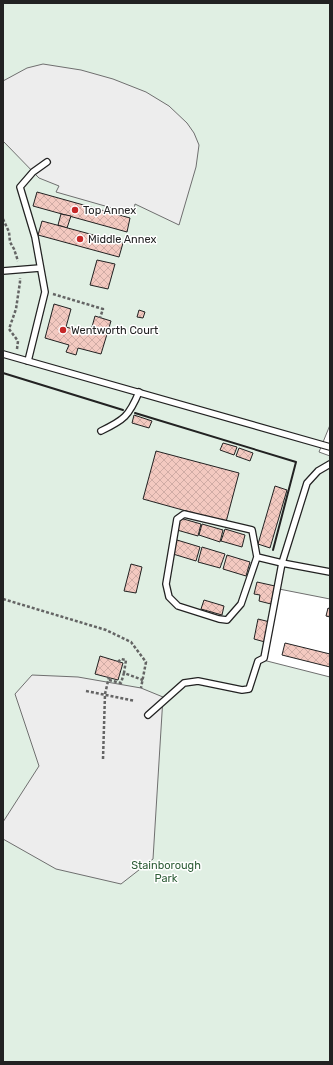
<svg xmlns="http://www.w3.org/2000/svg" width="333" height="1065" viewBox="0 0 333 1065" font-family="Rubik,sans-serif">
<defs>
<pattern id="building-cross-hatch" width="8" height="8" patternUnits="userSpaceOnUse"><rect width="8" height="8" fill="#f3c9c0"/><path d="M0 0l8 8M0 8l8-8" fill="none" stroke="#d0aca5"/></pattern>
</defs>
<rect width="100%" height="100%" fill="#fff"/>
<polygon fill="#e0efe3" stroke="#6f6f6f" points="3,3 330,3 330,425 319,452 330,456 330,599 279,589 263,660 330,677 330,1062 3,1062"/>
<g fill="#ededed" stroke="#6f6f6f">
<polygon points="43,64 81,70 113,79 146,92 169,106 187,123 194,133 199,145 196,167 179,225 135,204 133,214 56,192 59,186 39,178 3,141 3,81 27,68"/>
<polygon points="32,675 78,677 141,688 163,697 153,859 121,884 56,869 3,839 3,822 39,766 15,694"/>
</g>
<g fill="url(#building-cross-hatch)" stroke="#222">
<polygon points="37,192 130,218 127,232 33,206"/>
<polygon points="61,214 71,216 67,228 58,225"/>
<polygon points="42,221 123,243 119,257 38,235"/>
<polygon points="97,260 115,264 108,289 90,285"/>
<polygon points="54,304 71,309 66,327 90,334 95,316 111,321 101,354 78,348 76,355 66,352 69,345 45,338"/>
<polygon points="139,310 145,312 143,318 137,317"/>
<polygon points="134,415 152,421 149,428 132,423"/>
<polygon points="223,443 237,447 234,455 220,450"/>
<polygon points="239,448 253,453 250,461 236,456"/>
<polygon points="156,451 239,473 226,522 143,499"/>
<polygon points="275,486 287,490 270,548 258,544"/>
<polygon points="180,518 201,524 198,536 177,530"/>
<polygon points="202,524 223,530 220,542 199,535"/>
<polygon points="225,529 245,535 242,547 221,541"/>
<polygon points="177,540 200,547 196,561 173,554"/>
<polygon points="202,547 225,554 220,568 198,562"/>
<polygon points="227,555 250,562 246,576 223,569"/>
<polygon points="131,564 142,567 136,593 124,591"/>
<polygon points="257,582 275,586 271,604 259,601 260,595 254,594"/>
<polygon points="204,600 224,606 222,615 201,609"/>
<polygon points="328,608 330,609 330,617 326,616"/>
<polygon points="258,619 270,622 265,642 254,639"/>
<polygon points="285,643 330,654 330,667 282,655"/>
<polygon points="100,656 123,663 118,680 95,674"/>
</g>
<g fill="none" stroke-linecap="round" stroke-linejoin="round">
<g stroke="#222" stroke-width="8">
<g id="service">
<polyline points="3,271 40,268"/>
<polyline points="3,354 330,447"/>
<polyline points="28,361 45,292 35,237 20,187 33,172 47,162"/>
<path d="M101 431C124 420 129 416 139 392"/>
<polyline points="257,557 241,604 227,620 219,619 178,606 169,597 166,584 177,519 184,514 252,530 257,557 282,563 307,483 318,471 330,464"/>
<polyline points="148,715 184,683 198,681 242,690 249,689 258,661 264,658 282,563 330,572"/>
</g>
</g>
<g stroke="#646464" stroke-width="2.5" stroke-dasharray="3 2" stroke-linecap="butt">
<polyline points="3,219 9,232 10,242 14,249 18,261"/>
<polyline points="53,294 103,309 100,318"/>
<polyline points="17,349 18,341 9,329 16,309 20,282 20,278"/>
<polyline points="3,599 106,630 131,642 146,662 141,688"/>
<polyline points="118,662 121,659 126,660 124,673 143,680"/>
<polyline points="109,680 121,683 124,673"/>
<polyline points="86,691 135,701"/>
<polyline points="103,759 105,694 109,677"/>
</g>
<use href="#service" stroke="#fff" stroke-width="5.5"/>
<g stroke="#222" stroke-width="2">
<polyline points="3,373 123,410"/>
<polyline points="135,413 296,462 273,550"/>
</g>
</g>
<g fill="#c62828" stroke="#fff" stroke-width="1.5">
<circle cx="75" cy="210" r="4"/>
<circle cx="80" cy="239" r="4"/>
<circle cx="63" cy="330" r="4"/>
</g>
<g text-anchor="middle" dominant-baseline="central" stroke-width="3" stroke-linejoin="round" paint-order="stroke">
<g font-size="11" fill="#222" stroke="#fff" text-anchor="start">
<text x="83" y="210">Top Annex</text>
<text x="88" y="239">Middle Annex</text>
<text x="71" y="330">Wentworth Court</text>
</g>
<g font-size="11" fill="#2f5e38" stroke="#fff">
<text x="166" y="865">Stainborough<tspan x="166" dy="13">Park</tspan></text>
</g>
</g>
<rect width="333" height="1065" fill="none" stroke="#222222" stroke-width="8"/>
</svg>
